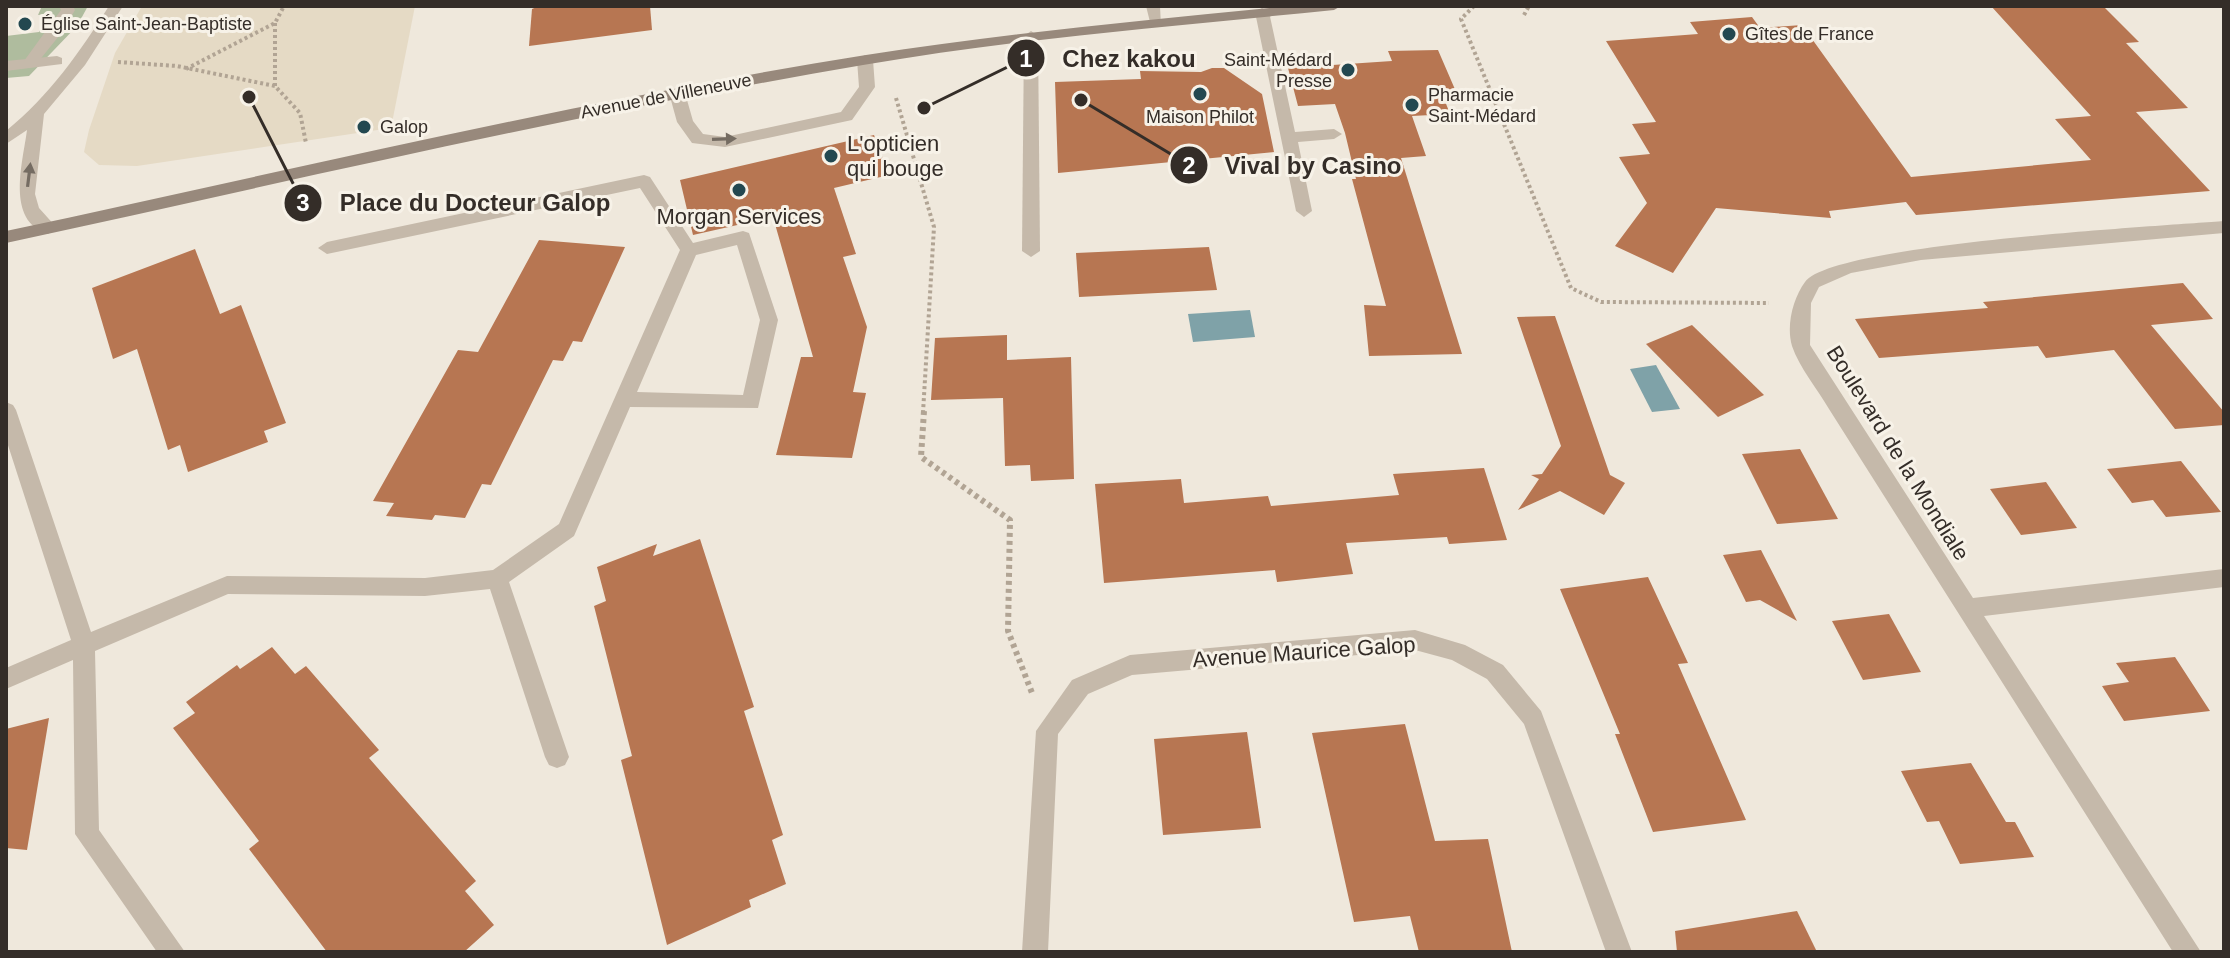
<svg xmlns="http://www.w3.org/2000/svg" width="2230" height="958" viewBox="0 0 2230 958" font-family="Helvetica,sans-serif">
<rect width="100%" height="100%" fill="#efe8dc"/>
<polygon fill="#afbc9e" points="42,6 88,6 77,26 29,76 6,78 6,36 39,32 49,14 38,15"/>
<polygon fill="#e5dac5" points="142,6 415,6 391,128 137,166 99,165 84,152 89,130 115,53"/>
<g fill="#7fa2a8">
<polygon points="1250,310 1255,337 1193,342 1188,314"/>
<polygon points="1656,365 1680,409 1652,412 1630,369"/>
</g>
<g fill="#b77652">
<polygon points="539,6 650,6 652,30 529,46 532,9"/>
<polygon points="1991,6 2103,6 2139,42 2126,43 2188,108 2136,112 2210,191 1916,215 1906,202 1829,211 1831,218 1716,208 1673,273 1615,246 1647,203 1619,157 1650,154 1632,124 1656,122 1606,41 1698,34 1690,22 1752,17 1760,28 1802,25 1911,177 2091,160 2055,119 2091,116"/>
<polygon points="1438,50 1457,94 1443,96 1450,114 1412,116 1426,156 1401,158 1462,354 1369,356 1364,305 1386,306 1352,179 1356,179 1345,133 1335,104 1298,106 1288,68 1392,61 1388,51"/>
<polygon points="1212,68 1224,68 1262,94 1274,152 1058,173 1055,82 1141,79 1140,71 1201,72"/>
<polygon points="874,135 889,175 834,188 856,254 843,257 867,327 853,392 866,393 852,458 776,455 801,357 813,357 773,217 693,235 680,180"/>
<polygon points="539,240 625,247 582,342 573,341 563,361 553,360 491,485 482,484 465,518 435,515 432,520 386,516 394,503 373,501 458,350 478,352"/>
<polygon points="1209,247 1217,290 1079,297 1076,253"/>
<polygon points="195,249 220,314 241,305 286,423 264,431 268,442 188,472 180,445 168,450 137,349 113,359 92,288"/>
<polygon points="2183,283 2213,319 2151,325 2224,412 2224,425 2175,429 2114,350 2046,358 2038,346 1879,358 1855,319 1988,308 1983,302"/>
<polygon points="1555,316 1610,475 1625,483 1604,515 1560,491 1518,510 1539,479 1531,475 1542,474 1561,446 1517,317"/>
<polygon points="1692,325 1764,395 1718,417 1646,344"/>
<polygon points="1007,335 1007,360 1071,357 1074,479 1031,481 1030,465 1005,466 1003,398 931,400 935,338"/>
<polygon points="1800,449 1838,519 1777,524 1742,454"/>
<polygon points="2181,461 2221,512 2166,517 2153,500 2132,503 2107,469"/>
<polygon points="1484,468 1507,540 1449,544 1447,537 1346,543 1353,574 1277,582 1275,570 1104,583 1095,484 1181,479 1184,503 1268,496 1271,506 1399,495 1393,474"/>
<polygon points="2046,482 2077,528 2021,535 1990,489"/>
<polygon points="700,539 754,707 744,711 783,835 772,840 786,884 749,900 751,907 667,945 621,760 632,756 594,606 606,601 597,567 657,544 653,556"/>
<polygon points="1761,550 1785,597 1797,621 1760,600 1746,602 1723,555"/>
<polygon points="1648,577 1688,663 1678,664 1746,820 1653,832 1615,734 1620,734 1560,589"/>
<polygon points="1889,614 1921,672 1863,680 1832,621"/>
<polygon points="272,647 295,674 306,666 379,750 369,758 476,881 465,891 494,925 464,952 327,952 249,849 259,841 173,728 195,713 186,702 237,665 240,669"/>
<polygon points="2175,657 2210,711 2124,721 2102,686 2129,682 2116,663"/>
<polygon points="49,718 27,850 6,848 6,729"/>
<polygon points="1405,724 1435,841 1488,839 1512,952 1419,952 1410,916 1354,922 1312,733"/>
<polygon points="1247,732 1261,828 1163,835 1154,739"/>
<polygon points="1971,763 2006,822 2015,822 2034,857 1960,864 1939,821 1927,822 1901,771"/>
<polygon points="1797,911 1817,952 1677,952 1675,931"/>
</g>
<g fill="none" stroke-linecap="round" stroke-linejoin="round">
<g stroke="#b1a494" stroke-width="4" stroke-dasharray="3 3" stroke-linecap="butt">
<polyline points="1474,6 1461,19 1571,288 1601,302 1769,303"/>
<polyline points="1524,15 1529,6"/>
<polyline points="275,23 275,86"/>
<polyline points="118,62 177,66 275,86 300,113 306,143"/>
<polyline points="186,69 275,23 284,6"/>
<polyline points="896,98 934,227 923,413"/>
</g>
<polyline stroke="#b1a494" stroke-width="6" stroke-dasharray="4 4" stroke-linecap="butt" points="924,411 921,457 1010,520 1008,631 1032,693"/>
<g fill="#c5b9aa" fill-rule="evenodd">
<polygon points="1262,8 1269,12 1295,132 1334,129 1342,134 1334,139 1298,142 1312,211 1304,217 1296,211 1255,12"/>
<polygon points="1031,31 1038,36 1040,251 1031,257 1022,251 1024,36"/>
<polygon points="865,55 873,60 875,87 852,120 725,147 692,143 677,122 669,93 677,88 685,93 693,121 703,134 725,137 841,112 859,87 857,60"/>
<polygon points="57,56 62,58 62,64 6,71 6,61"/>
<path d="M644 175 650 177 693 243 743 231 749 233 778 320 758 408 630 407 574 536 509 582 569 757 565 765 557 768 549 765 545 757 490 589 425 596 228 594 95 651 99 830 185 952H157L75 834 73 660 6 689V668L71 640 6 439V402L13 405 16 410 91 632 227 576 425 578 493 570 559 524 680 250 640 188 327 254 318 248 327 242ZM737 245 760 320 743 395 637 392 696 255Z"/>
</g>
<polygon fill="#c5b9aa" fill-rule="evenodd" points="59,6 73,6 75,10 63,31 34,67 24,67 24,61 61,10"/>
<g fill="#c5b9aa" fill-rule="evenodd">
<polygon points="1146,6 1160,6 1161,26 1151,26"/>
<path d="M2224 221V233L1921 260 1851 273 1819 287 1811 303 1810 345 1973 598 2224 569V587L1984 616 2201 952H2173L1829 409C1818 390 1799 367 1792 346 1786 326 1793 298 1805 282 1831 244 2162 226 2224 221Z"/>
<polygon points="1415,630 1465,645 1503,665 1541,711 1632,952 1606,952 1524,724 1487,679 1452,660 1415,650 1132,675 1088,694 1058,734 1048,952 1022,952 1036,731 1072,680 1130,655"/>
</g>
<path fill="#c5b9aa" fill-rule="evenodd" d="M109 6H123L85 65 44 114 35 194 39 208 57 228 48 234C5 221 23 162 27 130L6 144V131C49 96 80 52 109 6Z"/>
<path fill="#98897c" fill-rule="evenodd" d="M1290 6H1341L1334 10C1177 26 1019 38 863 65 575 114 291 181 6 243V231C292 170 577 101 866 55 1007 33 1148 20 1290 6Z"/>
</g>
<defs><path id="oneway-solid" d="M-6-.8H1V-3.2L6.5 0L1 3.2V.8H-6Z" transform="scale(2)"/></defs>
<g fill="#756c62">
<use href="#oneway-solid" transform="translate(724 139) rotate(-2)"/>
<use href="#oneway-solid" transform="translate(29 175) rotate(-83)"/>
</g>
<g fill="#234850" stroke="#f7f2e8" stroke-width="3">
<circle cx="25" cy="24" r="8"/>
<circle cx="1729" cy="34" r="8"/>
<circle cx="1348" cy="70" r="8"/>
<circle cx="1200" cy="94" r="8"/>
<circle cx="1412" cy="105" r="8"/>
<circle cx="364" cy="127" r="8"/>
<circle cx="831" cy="156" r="8"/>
<circle cx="739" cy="190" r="8"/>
</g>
<g text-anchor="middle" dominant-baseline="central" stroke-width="6" stroke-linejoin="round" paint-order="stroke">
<g font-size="18" fill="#342d28" stroke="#f7f2e8" text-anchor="start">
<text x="41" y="24">Église Saint-Jean-Baptiste</text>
<text x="1745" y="34">Gîtes de France</text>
<text x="1332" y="60" text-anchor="end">Saint-Médard<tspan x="1332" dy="21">Presse</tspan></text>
<text x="1428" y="95">Pharmacie<tspan x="1428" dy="21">Saint-Médard</tspan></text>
<text x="1200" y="117" text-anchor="middle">Maison Philot</text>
<text x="380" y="127">Galop</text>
</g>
<g font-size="18" fill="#342d28" stroke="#f7f2e8">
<text transform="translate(666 96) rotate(-11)">Avenue de Villeneuve</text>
</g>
<g font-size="22" fill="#342d28" stroke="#f7f2e8" text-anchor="start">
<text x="847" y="143">L'opticien<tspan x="847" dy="25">qui bouge</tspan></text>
<text x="739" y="216" text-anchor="middle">Morgan Services</text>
</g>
<g font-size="22" fill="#342d28" stroke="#f7f2e8">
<text transform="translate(1898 453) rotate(58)">Boulevard de la Mondiale</text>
<text transform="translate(1304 652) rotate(-4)">Avenue Maurice Galop</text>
</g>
</g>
<path fill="none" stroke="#342d28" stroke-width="3" d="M924 108L1026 58M1081 100L1189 165M249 97L303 203"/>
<g fill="#342d28" stroke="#f7f2e8" stroke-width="3">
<circle cx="924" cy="108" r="8"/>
<circle cx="1081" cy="100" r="8"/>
<circle cx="249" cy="97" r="8"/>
<circle cx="1026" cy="58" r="20"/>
<circle cx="1189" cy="165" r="20"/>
<circle cx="303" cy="203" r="20"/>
</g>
<g font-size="24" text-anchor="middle" font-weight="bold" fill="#fff">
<text x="1026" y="67">1</text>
<text x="1189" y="174">2</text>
<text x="303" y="211">3</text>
</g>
<g font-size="24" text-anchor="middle" font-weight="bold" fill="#342d28" stroke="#f7f2e8" stroke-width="6" stroke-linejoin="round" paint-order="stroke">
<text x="1129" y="67">Chez kakou</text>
<text x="1313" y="174">Vival by Casino</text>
<text x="475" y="211">Place du Docteur Galop</text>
</g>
<rect width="2230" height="958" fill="none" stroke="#342d28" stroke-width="16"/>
</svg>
